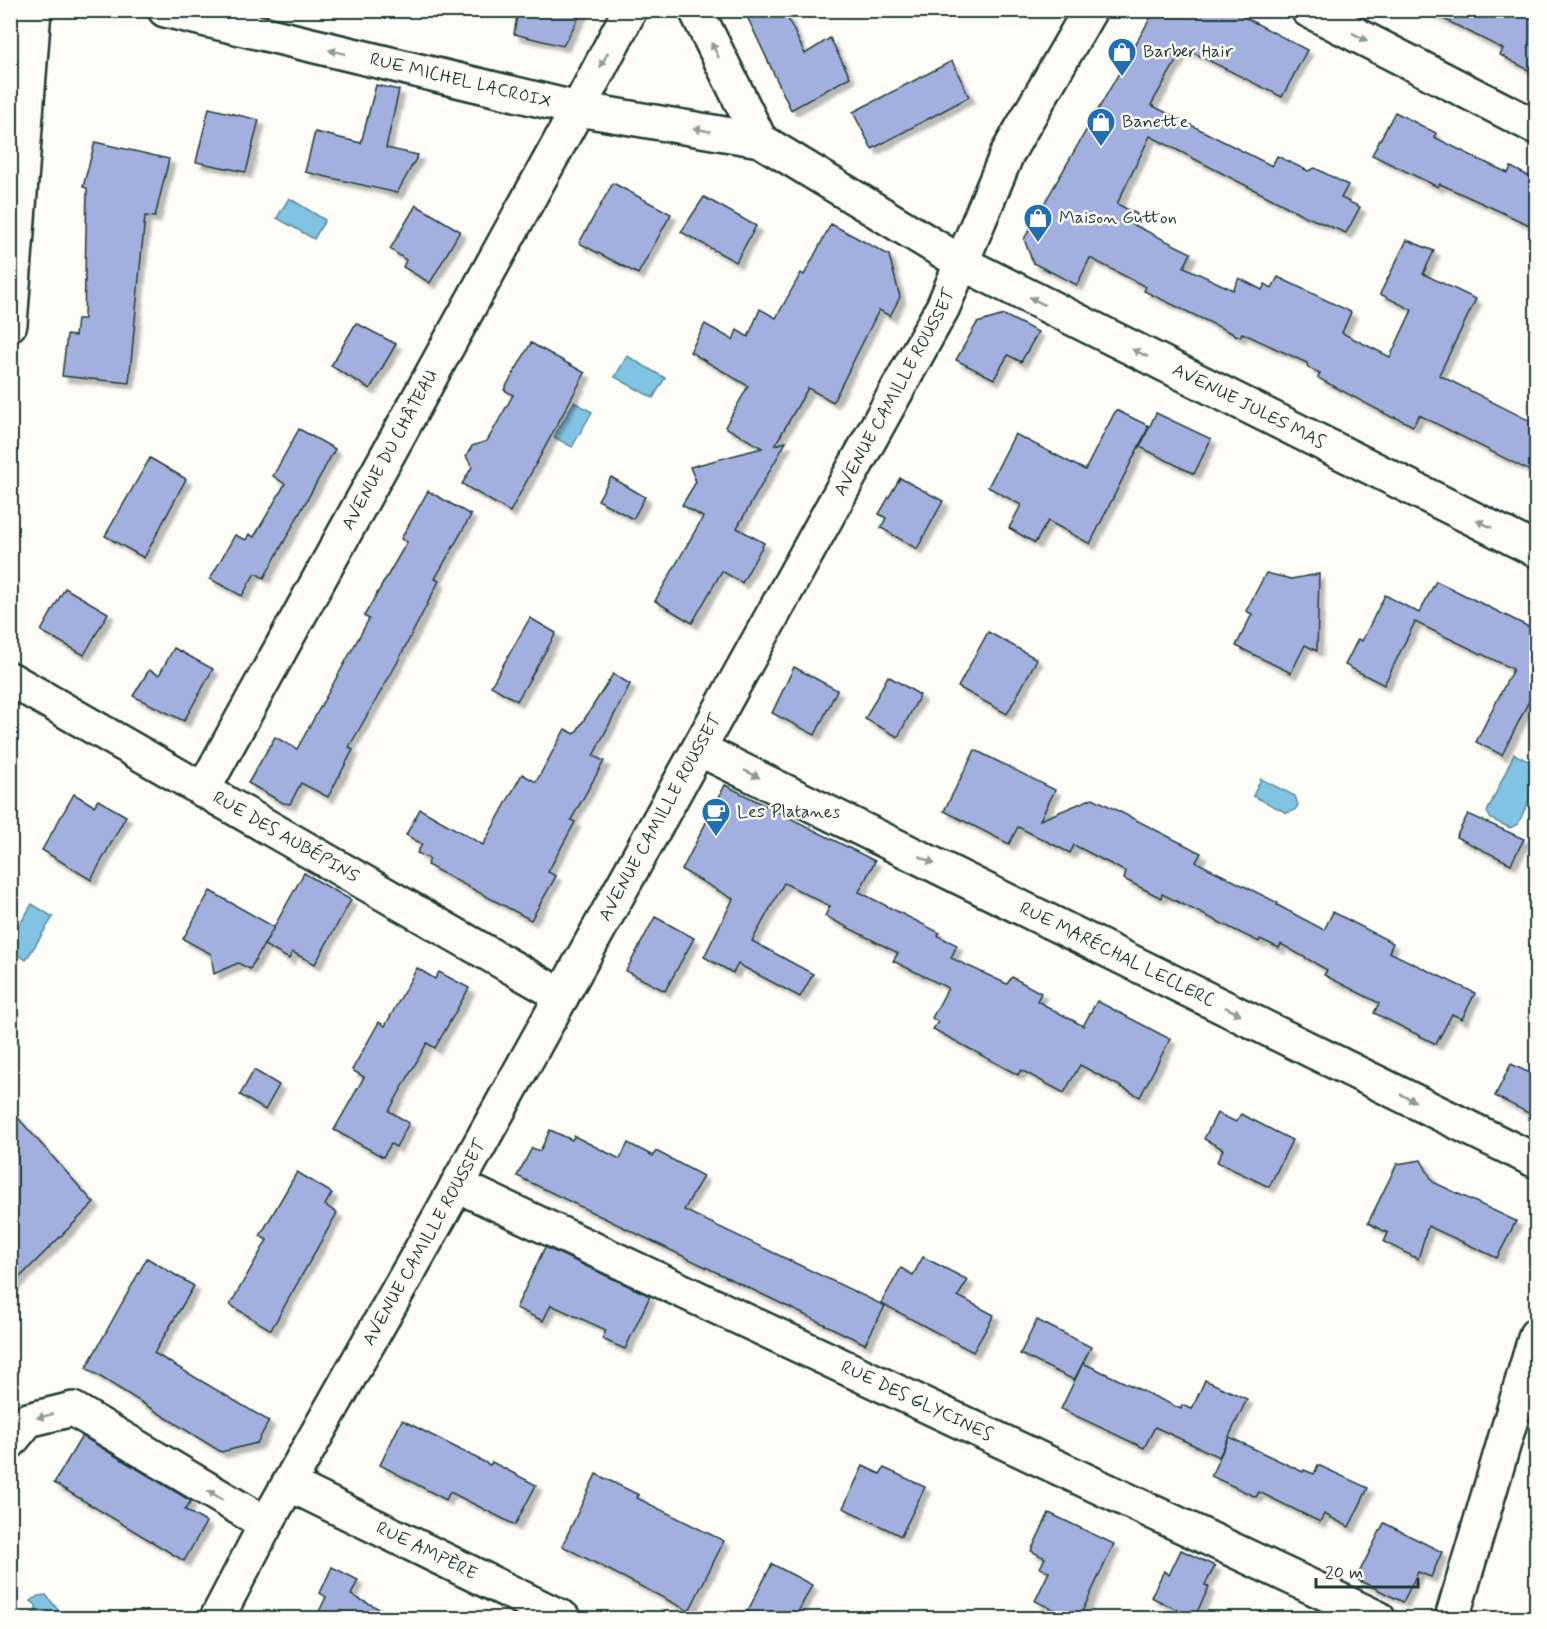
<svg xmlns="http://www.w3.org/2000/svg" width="1547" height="1629" viewBox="0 0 1547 1629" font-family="Mynerve,sans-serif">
<defs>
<filter id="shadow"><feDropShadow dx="5.5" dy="5.5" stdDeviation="1.5" flood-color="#0004"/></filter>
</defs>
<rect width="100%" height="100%" fill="#fdfcf7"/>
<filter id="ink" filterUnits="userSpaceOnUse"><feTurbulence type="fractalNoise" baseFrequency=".0167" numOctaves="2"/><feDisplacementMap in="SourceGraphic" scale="12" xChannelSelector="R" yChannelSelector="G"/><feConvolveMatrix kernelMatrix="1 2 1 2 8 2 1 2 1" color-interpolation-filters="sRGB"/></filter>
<g filter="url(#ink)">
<g fill="#81c3e2" stroke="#5a8d9c" stroke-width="1.5">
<polygon points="289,198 325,220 314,239 277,218"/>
<polygon points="627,356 665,378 653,398 615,377"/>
<polygon points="574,402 592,412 572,447 554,437"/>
<polygon points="1514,754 1536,765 1536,785 1518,824 1510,828 1491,819 1487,812"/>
<polygon points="1261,779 1295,796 1298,805 1295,810 1287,813 1253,796"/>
<polygon points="32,904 53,917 26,960 11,950 11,939"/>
<polygon points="46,1595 59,1611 53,1618 25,1618 36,1611 36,1605 31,1601 38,1596"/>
</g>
<g fill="#a3afde" stroke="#1f3d34" stroke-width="1.5" filter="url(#shadow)">
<polygon points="518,10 583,10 563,46 514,34"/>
<polygon points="744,10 784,10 805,54 830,38 850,77 791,110"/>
<polygon points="1155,10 1231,10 1307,50 1282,97 1188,50 1187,53 1182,51 1151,105 1272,166 1277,156 1308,171 1315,168 1348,185 1341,198 1360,207 1346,233 1305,216 1150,136 1117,204 1137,214 1132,224 1191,253 1184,267 1233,290 1239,278 1262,290 1265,284 1272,288 1278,277 1351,312 1342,333 1390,357 1412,310 1380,294 1407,240 1434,251 1423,274 1476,299 1439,375 1536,424 1536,474 1419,415 1413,426 1395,417 1393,418 1318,378 1320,373 1308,368 1307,363 1242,333 1240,337 1144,291 1146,287 1090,258 1077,285 1033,263 1024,239"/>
<polygon points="1426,10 1516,10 1536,21 1536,74 1500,55 1503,49"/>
<polygon points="952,61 969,97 872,149 853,112"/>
<polygon points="376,85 399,90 386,148 418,155 397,193 305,172 315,132 361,143"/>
<polygon points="209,108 259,120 246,172 196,162"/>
<polygon points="1395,112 1436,133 1434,137 1480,160 1508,173 1511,167 1536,180 1536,228 1440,184 1438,187 1372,155"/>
<polygon points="95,142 169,159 155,217 145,216 129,383 62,376 67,335 75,336 77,319 84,319 87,188 83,187"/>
<polygon points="613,183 671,214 638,274 579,243"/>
<polygon points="704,197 756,226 736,262 681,232"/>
<polygon points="416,205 460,231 430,283 403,267 406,260 390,249"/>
<polygon points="831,224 889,255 900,297 890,316 879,310 833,402 808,388 775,445 786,442 737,528 764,543 742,583 722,571 692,623 655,601 703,517 682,505 696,482 690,467 762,448 725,427 748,386 690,352 705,324 733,340 737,330 748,337 760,309 776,318 801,273 804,275"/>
<polygon points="1004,315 1038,332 1021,362 1008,355 994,379 956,360 977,323"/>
<polygon points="356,323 396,344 370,389 331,366"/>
<polygon points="531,343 585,373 510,512 462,484 472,467 466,456 472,446 487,441 513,395 504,390"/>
<polygon points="1116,410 1149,426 1090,544 1048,521 1035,543 1009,528 1021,505 988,487 1015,434 1085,470"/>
<polygon points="1156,413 1211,439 1194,474 1140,447"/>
<polygon points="299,429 335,449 264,578 255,573 242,596 210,579 235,535 246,540 249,534 254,537 285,484 273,476"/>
<polygon points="150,458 186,479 144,558 105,536"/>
<polygon points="611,477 645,497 633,519 598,500"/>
<polygon points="900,478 943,501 917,549 881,528 886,518 879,514"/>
<polygon points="428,491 471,515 435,579 439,581 396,665 349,747 353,750 328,797 301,783 290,804 283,803 248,783 275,737 297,749 369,619 364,616 407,542 401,539"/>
<polygon points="1266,573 1291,579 1319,574 1317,651 1305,645 1291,673 1236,646 1252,614 1246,611"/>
<polygon points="1436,581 1533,629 1536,622 1536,687 1502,755 1476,742 1513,669 1415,622 1384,685 1345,665 1358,639 1362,641 1385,595 1419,613"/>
<polygon points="65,588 108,613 84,655 41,631"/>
<polygon points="530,618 556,633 517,701 491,686"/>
<polygon points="988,632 1037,659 1007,714 958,687"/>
<polygon points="174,648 213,669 184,721 133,696 149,670 159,675"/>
<polygon points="794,667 837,690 815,735 772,713"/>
<polygon points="613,674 630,684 593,756 604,761 571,820 575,822 548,872 556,876 531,920 427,865 430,859 417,853 422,844 406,835 420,809 483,845 522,774 536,782 565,729 575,734"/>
<polygon points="888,676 920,695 898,737 865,719"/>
<polygon points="975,750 1055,790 1040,820 1093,798 1201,853 1196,862 1278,903 1277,905 1324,930 1333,912 1393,943 1389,952 1475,993 1462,1019 1452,1014 1436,1044 1374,1013 1379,1003 1324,975 1327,970 1281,944 1279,948 1260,939 1259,942 1162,894 1161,898 1124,879 1126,872 1074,845 1070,853 1018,827 1009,844 944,811"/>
<polygon points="725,785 875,861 859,892 940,933 938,936 957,945 951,958 1007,984 1012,977 1041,993 1037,1001 1083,1026 1097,1001 1170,1039 1140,1097 1080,1065 1064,1093 1021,1070 1018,1075 933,1029 938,1022 932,1018 948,988 893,961 898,953 825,916 830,906 784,883 752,941 813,974 800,997 738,964 733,973 704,957 733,899 682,870"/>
<polygon points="74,794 94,806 98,800 126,816 91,880 42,850"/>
<polygon points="1468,814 1524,839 1511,864 1456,837"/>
<polygon points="304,873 351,900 315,964 292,952 289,959 264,945"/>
<polygon points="210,891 274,927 250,969 238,963 214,974 211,954 183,939"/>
<polygon points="655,917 694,938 665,991 626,971"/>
<polygon points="417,968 435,979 439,972 469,988 435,1048 427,1043 389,1111 409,1123 396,1147 391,1144 383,1157 334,1130 364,1077 352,1070 379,1022 385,1026"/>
<polygon points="1511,1064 1536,1076 1536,1117 1495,1096"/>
<polygon points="254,1070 279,1085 265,1110 240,1095"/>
<polygon points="10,1109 94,1203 10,1287"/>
<polygon points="1217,1113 1236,1122 1241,1114 1292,1140 1269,1187 1217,1162 1223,1149 1204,1139"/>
<polygon points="550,1130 572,1140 574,1136 620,1159 628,1143 653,1156 656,1151 703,1176 684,1210 885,1306 865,1344 517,1176 532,1148 540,1151"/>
<polygon points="1421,1160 1433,1182 1516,1221 1497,1258 1428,1226 1418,1259 1384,1242 1388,1233 1368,1223 1397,1164"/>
<polygon points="297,1172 332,1193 325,1205 337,1213 271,1330 230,1305 267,1240 260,1236"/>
<polygon points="545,1247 650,1296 625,1349 602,1339 606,1330 551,1305 543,1321 516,1308"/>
<polygon points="923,1257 968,1280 958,1296 994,1315 973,1352 881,1303 901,1268 913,1275"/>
<polygon points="147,1258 194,1286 154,1353 269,1421 257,1443 221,1452 86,1368"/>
<polygon points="1037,1320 1091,1347 1074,1380 1020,1354"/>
<polygon points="1083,1363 1181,1409 1182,1405 1192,1409 1205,1380 1247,1399 1219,1457 1155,1427 1144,1448 1061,1409"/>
<polygon points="402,1420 490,1465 492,1462 536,1485 515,1525 450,1492 446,1500 380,1465"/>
<polygon points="82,1436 191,1501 185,1510 206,1522 184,1561 54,1483"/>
<polygon points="1229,1437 1303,1472 1304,1470 1314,1474 1318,1465 1368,1488 1349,1527 1324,1514 1320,1522 1259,1492 1256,1497 1211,1476"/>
<polygon points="863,1466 880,1474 884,1468 925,1487 901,1536 843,1508"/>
<polygon points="596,1474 639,1495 637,1498 724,1541 689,1611 562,1546"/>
<polygon points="1049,1513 1114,1544 1079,1618 1072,1618 1035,1601 1049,1572 1040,1568 1045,1558 1031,1551"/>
<polygon points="1384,1523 1442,1552 1431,1577 1418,1572 1403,1602 1356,1579"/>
<polygon points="1181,1550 1215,1566 1205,1585 1209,1587 1194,1618 1151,1597 1164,1571 1169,1575"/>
<polygon points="772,1564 812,1585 795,1618 744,1618"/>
<polygon points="332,1567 358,1580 351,1595 398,1618 316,1618 326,1597 320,1593"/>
</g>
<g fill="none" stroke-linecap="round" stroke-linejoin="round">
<g stroke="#1f3d34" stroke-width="38">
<g id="minor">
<path id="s1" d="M165 10 578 109 760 140"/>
<path id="s2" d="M696 10 760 140 962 263 1536 550"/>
<polyline points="1308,10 1536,127"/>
<polyline points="10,324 34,10"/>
<path id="s3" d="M10 679 562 996"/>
<path id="s4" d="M699 749 1536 1161"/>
<path id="s5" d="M203 790 578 109 630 10"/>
<path id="s6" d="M457 1185 1378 1618"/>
<polyline points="10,1442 28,1420 73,1409 266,1524"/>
<path id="s7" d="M289 1484 563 1618"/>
<polyline points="1452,1618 1536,1335"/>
</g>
</g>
<g stroke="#1f3d34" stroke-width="38">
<g id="tertiary">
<path id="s8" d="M217 1618 266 1524 439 1218 943 307 1007 154 1090 10"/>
</g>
</g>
<use href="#minor" stroke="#fdfcf7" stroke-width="33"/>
<use href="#tertiary" stroke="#fdfcf7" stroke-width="33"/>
</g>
<defs><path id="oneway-solid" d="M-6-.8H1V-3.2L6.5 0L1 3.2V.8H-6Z" transform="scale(1.5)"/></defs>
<g fill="#8e9c96">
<use href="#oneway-solid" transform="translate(1360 37) rotate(27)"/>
<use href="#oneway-solid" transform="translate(715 50) rotate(-116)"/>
<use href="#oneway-solid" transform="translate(337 52) rotate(-167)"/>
<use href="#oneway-solid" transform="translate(604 60) rotate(118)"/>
<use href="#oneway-solid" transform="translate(702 130) rotate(-170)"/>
<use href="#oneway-solid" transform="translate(1037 301) rotate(-153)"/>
<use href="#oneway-solid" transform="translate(1140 353) rotate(-154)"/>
<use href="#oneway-solid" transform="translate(1484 524) rotate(-154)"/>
<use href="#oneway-solid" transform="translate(752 774) rotate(26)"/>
<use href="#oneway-solid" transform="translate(927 860) rotate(26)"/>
<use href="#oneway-solid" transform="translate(1233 1011) rotate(26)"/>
<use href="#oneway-solid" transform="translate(1408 1098) rotate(26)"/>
<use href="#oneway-solid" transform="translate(45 1416) rotate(166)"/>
<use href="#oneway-solid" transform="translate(215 1495) rotate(-149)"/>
</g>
</g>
<defs>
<g id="shop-pin" transform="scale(1.5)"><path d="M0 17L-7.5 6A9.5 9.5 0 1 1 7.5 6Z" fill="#1f6fb2" stroke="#fdfcf7"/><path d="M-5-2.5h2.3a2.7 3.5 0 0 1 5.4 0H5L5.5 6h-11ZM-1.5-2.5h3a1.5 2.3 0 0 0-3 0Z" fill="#fff"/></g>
<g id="cafe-pin" transform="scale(1.5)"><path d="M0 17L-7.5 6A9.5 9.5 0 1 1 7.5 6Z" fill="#1f6fb2" stroke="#fdfcf7"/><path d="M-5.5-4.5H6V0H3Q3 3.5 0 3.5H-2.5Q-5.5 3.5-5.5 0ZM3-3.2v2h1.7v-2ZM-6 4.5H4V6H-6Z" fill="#fff"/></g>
</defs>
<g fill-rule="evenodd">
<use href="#shop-pin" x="1122" y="52"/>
<use href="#shop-pin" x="1101" y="122"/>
<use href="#shop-pin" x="1038" y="218"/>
<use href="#cafe-pin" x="716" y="812"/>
</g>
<g text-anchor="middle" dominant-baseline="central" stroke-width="5" stroke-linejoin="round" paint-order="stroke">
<g font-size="18" fill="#1f3d34" stroke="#fdfcf7" text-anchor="start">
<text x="1143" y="52">Barber Hair</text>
<text x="1122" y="122">Banette</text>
<text x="1059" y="218">Maison Gutton</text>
<text x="737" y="812">Les Platanes</text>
</g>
<g font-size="18" fill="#1f3d34" stroke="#fdfcf7">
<text stroke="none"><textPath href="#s1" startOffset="304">RUE MICHEL LACROIX</textPath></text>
<text stroke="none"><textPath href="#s8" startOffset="1401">AVENUE CAMILLE ROUSSET</textPath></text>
<text stroke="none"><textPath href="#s2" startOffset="702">AVENUE JULES MAS</textPath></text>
<text stroke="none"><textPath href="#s5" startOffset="388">AVENUE DU CHÂTEAU</textPath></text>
<text stroke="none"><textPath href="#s8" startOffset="915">AVENUE CAMILLE ROUSSET</textPath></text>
<text stroke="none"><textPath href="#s3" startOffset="318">RUE DES AUBÉPINS</textPath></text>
<text stroke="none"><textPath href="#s4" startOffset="466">RUE MARÉCHAL LECLERC</textPath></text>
<text stroke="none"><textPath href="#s8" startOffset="429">AVENUE CAMILLE ROUSSET</textPath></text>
<text stroke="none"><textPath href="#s6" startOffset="508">RUE DES GLYCINES</textPath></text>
<text stroke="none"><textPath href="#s7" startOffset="153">RUE AMPÈRE</textPath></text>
</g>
</g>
<rect width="1547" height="1629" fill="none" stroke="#fdfcf7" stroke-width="36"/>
<rect x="18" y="18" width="1511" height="1593" fill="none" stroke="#1f3d34" stroke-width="2" filter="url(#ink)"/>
<path d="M1316 1578v9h102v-9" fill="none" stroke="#1f3d34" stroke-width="3"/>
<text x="1325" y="1578" font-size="18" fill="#1f3d34" stroke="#fdfcf7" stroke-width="4.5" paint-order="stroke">20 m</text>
</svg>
